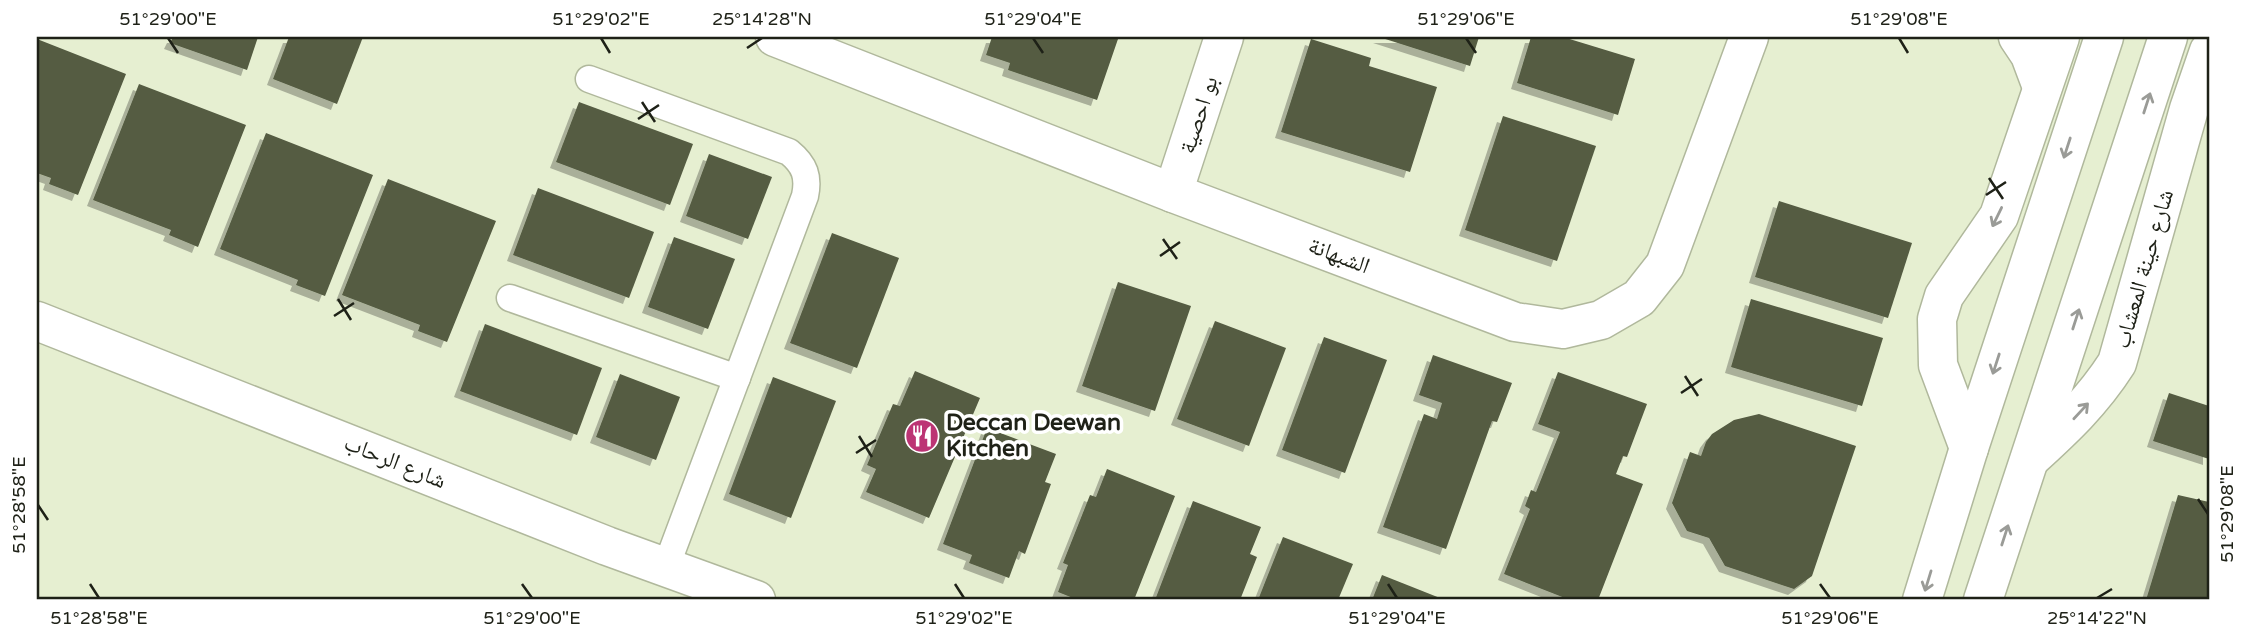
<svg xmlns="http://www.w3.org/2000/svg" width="2246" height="637" viewBox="0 0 2246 637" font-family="'Varela Round','Noto Naskh Arabic',sans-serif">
<defs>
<filter id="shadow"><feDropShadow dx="-6" dy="6" stdDeviation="0" flood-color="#0004"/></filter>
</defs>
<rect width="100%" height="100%" fill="#e6efd1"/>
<g fill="#545b42" filter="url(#shadow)">
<polygon points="173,37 258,37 247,70 170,43"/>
<polygon points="289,37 363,37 337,104 273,79"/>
<polygon points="992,37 1110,37 1118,39 1097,100 1008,70 1010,63 986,55"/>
<polygon points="1379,37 1479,37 1470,66"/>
<polygon points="1531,37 1563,37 1635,59 1618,115 1517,83"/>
<polygon points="37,39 126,74 78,195 49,184 51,178 37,173"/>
<polygon points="1311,39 1371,58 1369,66 1437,87 1410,172 1281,132"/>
<polygon points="139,84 246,125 198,247 169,235 171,230 93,200"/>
<polygon points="579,102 693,144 670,205 556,162"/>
<polygon points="1503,116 1596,146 1557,261 1465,230"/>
<polygon points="266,133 373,175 325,296 296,285 298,280 220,249"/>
<polygon points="709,154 772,177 748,239 686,216"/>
<polygon points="388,179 496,221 447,342 418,331 420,325 342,295"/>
<polygon points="538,188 654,232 629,298 513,255"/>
<polygon points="1779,201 1912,243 1888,318 1755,277"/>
<polygon points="832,233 899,258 857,368 790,343"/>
<polygon points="674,237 735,259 708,329 648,307"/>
<polygon points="1118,282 1191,306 1155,411 1082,386"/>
<polygon points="1751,299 1883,338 1862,406 1731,367"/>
<polygon points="1215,321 1286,348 1249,446 1177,419"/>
<polygon points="485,324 602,368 577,435 460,391"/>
<polygon points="1324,337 1387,360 1345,473 1282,450"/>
<polygon points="1433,355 1512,383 1497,422 1492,421 1446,549 1383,527 1424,414 1437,419 1442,403 1419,395"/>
<polygon points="915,371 980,398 929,518 866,492 876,469 867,465 893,404 900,406"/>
<polygon points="1558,372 1647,404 1627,457 1623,456 1616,474 1643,484 1598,600 1570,600 1504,574 1530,509 1525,506 1531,490 1536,492 1560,432 1538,424"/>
<polygon points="620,374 680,397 656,460 596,437"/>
<polygon points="773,377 836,401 791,518 729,494"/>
<polygon points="2169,393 2209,406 2209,459 2153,441"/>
<polygon points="1759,414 1856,446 1812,576 1794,589 1725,566 1709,538 1687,531 1672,503 1690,452 1701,456 1706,442 1712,434 1734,420"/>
<polygon points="987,428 1056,454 1045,482 1051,484 1025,554 1019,551 1009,578 969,563 972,555 943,544"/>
<polygon points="1107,469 1175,496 1134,600 1078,600 1058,592 1068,565 1063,563 1090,495 1096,497"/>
<polygon points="2178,495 2209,502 2209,600 2146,600"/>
<polygon points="1193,501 1261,527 1250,554 1257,557 1240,600 1155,600"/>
<polygon points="1283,537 1353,564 1338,600 1258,600"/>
<polygon points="1382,575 1445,600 1372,600"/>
</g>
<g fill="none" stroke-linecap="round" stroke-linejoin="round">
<g stroke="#b0b89c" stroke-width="29">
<g id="service">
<path d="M589 79 789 152C805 165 809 177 805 196L666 567"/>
<polyline points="510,298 737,378"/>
</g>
</g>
<g stroke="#b0b89c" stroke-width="41">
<g id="minor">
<polyline points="775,37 1173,193 1515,322 1563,329 1601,320 1639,298 1665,265 1749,37"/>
<polyline points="2018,37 2030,55 2042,87"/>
<polyline points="1173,193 1224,37"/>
<polyline points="1969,448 1938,365 1937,319 1944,296 1999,216 2060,37"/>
<path d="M2031 458C2064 428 2092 402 2117 363L2189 109 2209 51"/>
</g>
</g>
<g stroke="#b0b89c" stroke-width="41">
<g id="tertiary">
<polyline points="37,321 607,546 756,600"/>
<polyline points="1922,600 1969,448 2104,37"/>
<polyline points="1983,600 2168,37"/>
</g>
</g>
<use href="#service" stroke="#fff" stroke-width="26"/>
<use href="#minor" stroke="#fff" stroke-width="38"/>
<use href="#tertiary" stroke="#fff" stroke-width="38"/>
</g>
<defs><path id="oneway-shaft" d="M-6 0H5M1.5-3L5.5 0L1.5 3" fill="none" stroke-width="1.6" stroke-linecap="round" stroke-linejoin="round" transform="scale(1.75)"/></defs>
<g stroke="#9a9b97">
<use href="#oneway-shaft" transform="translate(2147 103) rotate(-72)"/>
<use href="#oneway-shaft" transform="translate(2067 148) rotate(108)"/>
<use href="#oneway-shaft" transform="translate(1997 217) rotate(116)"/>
<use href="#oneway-shaft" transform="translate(2076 319) rotate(-72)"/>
<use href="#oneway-shaft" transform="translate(1996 364) rotate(108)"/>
<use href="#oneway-shaft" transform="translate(2081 411) rotate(-47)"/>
<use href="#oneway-shaft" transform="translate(2005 535) rotate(-72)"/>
<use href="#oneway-shaft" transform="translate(1928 581) rotate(107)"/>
</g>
<path fill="none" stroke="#1e2117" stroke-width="2.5" d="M168 38 178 53M601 38 610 53M1033 38 1043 53M1466 38 1476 53M1899 38 1908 53M747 48 762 38M642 102 655 122M638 119 659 105M1989 178 2003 199M1986 195 2006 182M1163 239 1177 259M1160 256 1180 242M338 299 351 320M334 316 354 303M1685 376 1698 396M1681 393 1702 379M859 436 872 457M856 453 876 440M2198 499 2208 514M38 505 48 520M90 584 99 598M522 584 532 598M955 584 964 598M1388 584 1397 598M1820 584 1830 598M2097 598 2112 589"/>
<defs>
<g id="restaurant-disc" transform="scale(1.75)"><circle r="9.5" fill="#bc3474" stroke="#fff"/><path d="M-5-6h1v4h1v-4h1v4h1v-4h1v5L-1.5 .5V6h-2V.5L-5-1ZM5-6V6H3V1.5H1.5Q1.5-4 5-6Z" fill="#fff"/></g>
</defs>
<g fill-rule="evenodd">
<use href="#restaurant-disc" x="922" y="436"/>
</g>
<g text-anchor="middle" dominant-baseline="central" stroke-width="7" stroke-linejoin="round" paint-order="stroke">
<g font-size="23" fill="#1e2117" stroke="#fff">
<text transform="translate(1199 115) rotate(-72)">بو احصية</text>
<text transform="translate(1339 256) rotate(21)">الشبهانة</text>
<text transform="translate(2144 269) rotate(-74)">شارع حينة المعشاب</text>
<text transform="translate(395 462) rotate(22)">شارع الرحاب</text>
</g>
<g font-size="23" font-weight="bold" fill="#1e2117" stroke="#fff" text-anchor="start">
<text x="946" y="423">Deccan Deewan<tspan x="946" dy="26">Kitchen</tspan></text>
</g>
</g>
<rect width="2246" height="637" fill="none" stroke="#ffffff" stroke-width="77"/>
<rect x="38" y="38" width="2170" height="560" fill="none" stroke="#1e2117" stroke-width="2.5"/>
<g font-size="18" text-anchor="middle" fill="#1e2117">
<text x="168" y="25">51°29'00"E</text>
<text x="601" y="25">51°29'02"E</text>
<text x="762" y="25">25°14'28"N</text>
<text x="1033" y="25">51°29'04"E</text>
<text x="1466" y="25">51°29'06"E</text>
<text x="1899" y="25">51°29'08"E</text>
<text transform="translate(19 505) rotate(-90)" y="6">51°28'58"E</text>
<text transform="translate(2227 514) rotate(-90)" y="6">51°29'08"E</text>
<text x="99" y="624">51°28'58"E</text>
<text x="532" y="624">51°29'00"E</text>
<text x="964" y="624">51°29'02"E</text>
<text x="1397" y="624">51°29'04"E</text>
<text x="1830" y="624">51°29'06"E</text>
<text x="2097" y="624">25°14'22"N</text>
</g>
</svg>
